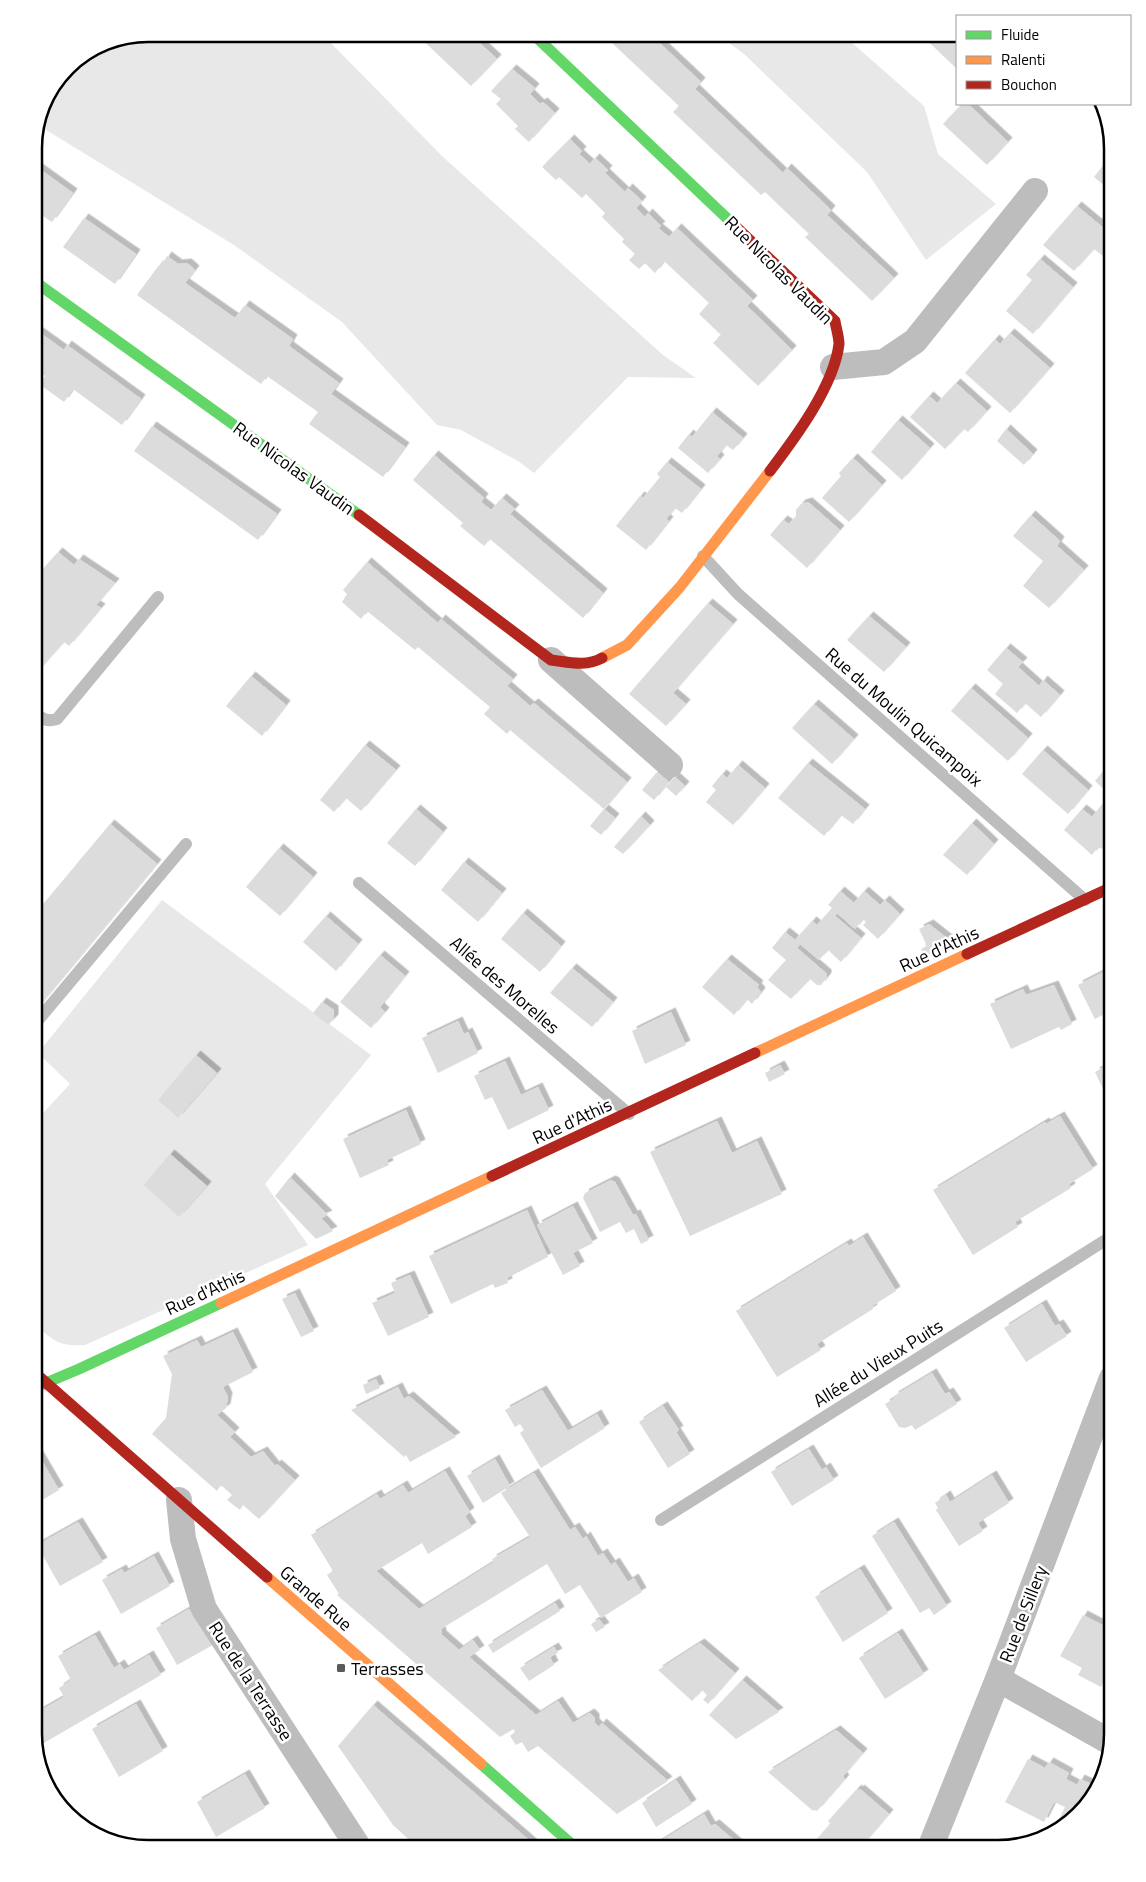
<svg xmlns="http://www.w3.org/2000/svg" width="1146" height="1882" viewBox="0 0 1146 1882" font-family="'Titillium Web',sans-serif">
<defs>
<filter id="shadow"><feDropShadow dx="4.5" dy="-4.5" stdDeviation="0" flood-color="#0004"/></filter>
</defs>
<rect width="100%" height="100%" fill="#fff"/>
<g fill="#e8e8e8">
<polygon points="149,34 322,34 443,157 663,355 696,378 628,377 534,473 518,461 461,430 437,425 342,322 234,245 38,125 43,104 68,67 105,42"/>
<polygon points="717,34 842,34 924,106 938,154 996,204 926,260 867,172 744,54"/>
<path d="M162 900 371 1055 265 1184 308 1245 85 1345C59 1347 52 1340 34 1323V1123L70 1084 38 1053Z"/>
</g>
<g fill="#dcdcdc" filter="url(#shadow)">
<polygon points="416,34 470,34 497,59 471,86"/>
<polygon points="622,34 650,34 701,82 695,89 783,173 787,168 831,210 827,215 894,278 872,301 805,237 809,234 765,192 761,195 673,112 679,106 612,43"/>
<polygon points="920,34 957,34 957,69 936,49"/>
<polygon points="512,69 535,88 530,94 540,104 543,102 555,113 529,142 515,129 518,126 496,104 501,99 491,91"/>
<polygon points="962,104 968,104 1008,142 987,165 943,124"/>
<polygon points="570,139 582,151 579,154 590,164 595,158 608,170 605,173 625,192 628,188 642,201 636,208 645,217 648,213 661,226 658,228 669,237 677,228 753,300 747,306 792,350 758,386 713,343 721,335 699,314 709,303 664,261 655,273 645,263 639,269 629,260 635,254 622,242 624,239 602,217 605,213 586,194 582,198 559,177 556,180 542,167"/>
<polygon points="1112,154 1112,192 1094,177"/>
<polygon points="34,165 73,193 52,222 34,210"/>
<polygon points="1077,206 1112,235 1112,247 1104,257 1094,249 1074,271 1043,245"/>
<polygon points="84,218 136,254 115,284 63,247"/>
<polygon points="167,256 178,264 187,263 195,270 185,283 235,318 245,305 293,339 289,346 339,383 331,394 405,447 383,477 309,424 318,412 267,376 261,384 137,295 159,265 161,266"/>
<polygon points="1040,259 1073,287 1033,334 1006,311 1032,280 1026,275"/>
<polygon points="39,332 64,350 67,345 141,399 122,425 73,389 64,402 39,384 45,376 34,368 34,339"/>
<polygon points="1010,333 1050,368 1010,413 965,373 995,339 1000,344"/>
<polygon points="956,383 987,411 968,432 964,429 945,449 910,417 929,396 937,403"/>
<polygon points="712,412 743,438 733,450 726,445 717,456 720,459 708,473 678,448 689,434 692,437"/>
<polygon points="898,420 930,448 902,480 871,452"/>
<polygon points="152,426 277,514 258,540 134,451"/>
<polygon points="1006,429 1033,454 1024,465 997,441"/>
<polygon points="434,455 484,498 481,502 491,510 502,498 515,509 510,514 603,593 583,618 490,539 484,546 460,526 463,523 413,480"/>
<polygon points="853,458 882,485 849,522 822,498 841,476 839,473"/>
<polygon points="667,462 701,489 682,513 675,508 666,519 669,521 646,550 616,526 640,496 643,498 660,477 657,474"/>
<polygon points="808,502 840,530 807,568 770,535 783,520 789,524 796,516 796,510 801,504"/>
<polygon points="1031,515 1060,541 1057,546 1084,570 1049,608 1023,586 1043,561 1013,536"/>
<polygon points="58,552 74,565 79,559 115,583 96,605 101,608 69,646 64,642 37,672 34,669 34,579"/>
<polygon points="367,562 438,623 441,619 490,660 513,679 507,686 530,706 534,703 627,782 604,809 615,818 601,835 590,826 604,809 510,730 507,734 484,714 490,707 418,647 415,650 367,611 361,619 342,602 347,594 343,590"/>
<polygon points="708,603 733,624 673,693 686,704 666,726 629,694"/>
<polygon points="869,616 906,647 884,672 847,640"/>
<polygon points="1006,648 1023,662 1018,667 1039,686 1043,680 1060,695 1041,717 1025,703 1017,713 995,694 1003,684 987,670"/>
<polygon points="251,676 286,705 262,736 226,706"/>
<polygon points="971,688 1028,738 1008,761 951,711"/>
<polygon points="814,704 854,739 832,764 792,728"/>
<polygon points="365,745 396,770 361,811 346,798 334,812 320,800"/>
<polygon points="1043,750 1088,790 1068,814 1022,774"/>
<polygon points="1112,760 1112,797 1095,781"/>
<polygon points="808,763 865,809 853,824 841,815 824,836 778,798"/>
<polygon points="738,765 765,788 733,825 706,802 716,790 712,786 722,774 727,778"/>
<polygon points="657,772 669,782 654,800 642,790"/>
<polygon points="675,777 685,786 676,796 666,787"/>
<polygon points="1103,803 1112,811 1112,837 1102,849 1098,847 1092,855 1064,830 1082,809 1092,817"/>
<polygon points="416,809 443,832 415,866 387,843"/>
<polygon points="641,816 650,825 623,854 614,847"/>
<polygon points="972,823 994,844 967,875 943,855"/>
<polygon points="110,824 157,864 34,1012 34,915"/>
<polygon points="279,848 313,877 280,916 246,887"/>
<polygon points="464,862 502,893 478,922 441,890"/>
<polygon points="840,891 854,903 864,891 880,905 885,900 900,914 878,939 863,925 866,922 863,919 855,929 837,913 835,916 861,938 841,962 828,950 819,960 800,944 797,948 827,974 827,977 821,985 817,985 810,979 791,999 768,980 786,960 772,948 785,932 795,940 812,921 817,925 832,908 828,905"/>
<polygon points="523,913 561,946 540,972 501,939"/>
<polygon points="326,916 358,944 336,971 303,942"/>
<polygon points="929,924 953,943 925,957 921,949 927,946 919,929"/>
<polygon points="380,955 405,976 380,1007 385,1012 371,1028 340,1002"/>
<polygon points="727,959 759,985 757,987 761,992 752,1004 747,999 734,1015 702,987"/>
<polygon points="572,968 613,1002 592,1027 550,993"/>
<polygon points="1109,969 1112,976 1112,1010 1095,1019 1078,985"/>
<polygon points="1054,985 1072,1024 1061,1030 1059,1027 1011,1049 990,1004 1023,989 1026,995"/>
<polygon points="322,1002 334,1010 334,1019 328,1025 313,1013"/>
<polygon points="671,1012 686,1045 645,1064 632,1031"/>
<polygon points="458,1021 464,1034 468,1032 478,1053 438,1073 422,1038"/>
<polygon points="196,1055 217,1073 178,1118 158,1100"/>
<polygon points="505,1061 521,1095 538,1087 549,1110 508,1130 492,1097 485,1100 474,1076"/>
<polygon points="1112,1063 1112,1108 1095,1072"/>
<polygon points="780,1065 785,1074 769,1082 765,1073"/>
<polygon points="406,1110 421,1144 387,1160 389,1165 360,1178 343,1139"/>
<polygon points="1060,1116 1093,1169 1069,1184 1071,1188 1015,1222 1018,1227 973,1255 933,1190 1045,1122 1046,1124"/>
<polygon points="717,1121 732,1153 757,1141 782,1194 690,1236 650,1152"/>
<polygon points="170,1154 207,1186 179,1217 144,1185"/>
<polygon points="290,1177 328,1215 321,1218 333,1231 316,1239 275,1196"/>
<polygon points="611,1180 615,1182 633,1215 636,1214 649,1240 641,1244 634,1229 626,1233 620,1222 600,1232 583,1198 585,1193"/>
<polygon points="573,1206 593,1243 573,1253 580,1266 563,1275 537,1225"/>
<polygon points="527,1210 548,1257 507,1278 508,1283 495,1288 493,1284 451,1304 429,1256"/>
<polygon points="863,1237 896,1291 872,1306 873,1309 817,1344 821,1350 777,1377 736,1311 847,1243 849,1246"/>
<polygon points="410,1275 429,1317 388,1336 372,1303 395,1293 391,1283"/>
<polygon points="295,1293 314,1331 301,1337 282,1299"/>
<polygon points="1042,1304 1055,1326 1059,1324 1067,1336 1026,1362 1004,1328"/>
<polygon points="233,1332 253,1372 223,1387 228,1397 226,1408 217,1415 235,1432 230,1437 251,1457 263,1451 275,1466 277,1464 295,1480 259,1519 243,1505 240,1510 227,1500 232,1495 221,1485 217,1491 152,1434 166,1418 172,1374 163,1356 197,1340 201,1347"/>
<polygon points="932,1373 945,1394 949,1392 957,1404 915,1430 912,1425 905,1428 899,1427 885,1404 895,1398 894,1396"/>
<polygon points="376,1379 380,1388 366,1394 363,1385"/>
<polygon points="398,1387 404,1399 409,1396 456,1437 410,1462 406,1455 404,1457 351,1410"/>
<polygon points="542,1390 568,1431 597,1414 605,1428 541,1468 520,1433 524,1430 520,1424 515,1427 505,1410"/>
<polygon points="663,1406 679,1430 676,1432 690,1454 668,1468 639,1422"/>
<polygon points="34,1449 35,1449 59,1490 34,1505"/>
<polygon points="809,1449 822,1470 826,1467 834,1480 792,1506 771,1472"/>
<polygon points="495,1459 510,1486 483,1503 467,1476"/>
<polygon points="445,1471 470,1512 465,1516 472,1527 428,1554 422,1543 376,1571 419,1609 494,1562 492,1559 530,1537 501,1493 534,1473 570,1530 575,1527 583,1539 586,1536 598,1556 603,1553 611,1565 615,1562 628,1582 634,1578 642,1592 601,1618 580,1585 565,1594 547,1564 441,1629 442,1635 459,1650 473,1640 480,1650 469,1657 536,1715 558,1701 573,1723 590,1713 595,1718 595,1723 599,1727 602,1723 668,1781 617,1814 538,1746 528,1752 522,1742 516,1745 510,1736 515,1732 514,1729 500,1737 337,1595 339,1594 327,1575 333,1571 311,1535 377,1494 380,1499 403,1485 408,1493"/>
<polygon points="992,1475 1009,1503 978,1523 983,1531 959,1546 936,1510 938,1508 935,1503 946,1495 950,1502"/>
<polygon points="78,1522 103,1562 60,1586 37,1545"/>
<polygon points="894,1522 947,1606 934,1615 929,1608 920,1613 872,1536"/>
<polygon points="154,1556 170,1586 121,1614 102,1580 122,1569 124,1573"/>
<polygon points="860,1569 888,1613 843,1642 815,1597"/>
<polygon points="555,1603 560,1611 493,1653 488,1645"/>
<polygon points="189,1609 213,1645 177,1665 156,1628"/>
<polygon points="1083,1615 1112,1630 1112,1664 1101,1687 1078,1675 1082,1668 1060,1656"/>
<polygon points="599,1619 605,1627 596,1632 591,1624"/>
<polygon points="898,1633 924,1674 885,1699 859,1658"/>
<polygon points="95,1635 114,1668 120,1664 124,1670 149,1655 161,1675 37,1747 34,1733 34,1714 64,1697 59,1688 71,1680 58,1656"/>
<polygon points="700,1643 735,1673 708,1704 703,1700 707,1695 702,1690 692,1701 658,1670"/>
<polygon points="554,1647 558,1653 550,1657 554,1665 529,1681 520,1668"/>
<polygon points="742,1680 779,1712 736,1739 709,1715"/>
<polygon points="136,1704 163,1751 119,1777 92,1729"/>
<polygon points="373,1705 538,1848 418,1848 393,1825 338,1746"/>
<polygon points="836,1730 863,1753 844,1775 843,1777 845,1779 817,1811 814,1810 813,1811 768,1772"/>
<polygon points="1028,1759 1045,1768 1049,1762 1069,1773 1066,1779 1077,1785 1080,1779 1095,1786 1092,1791 1094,1792 1093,1797 1063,1824 1058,1821 1065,1807 1054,1802 1044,1822 1005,1802"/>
<polygon points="245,1774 265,1808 216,1837 197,1802"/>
<polygon points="676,1780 692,1804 656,1827 642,1803"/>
<polygon points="857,1789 859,1791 860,1789 889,1814 860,1848 809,1848 829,1825 830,1823 828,1821"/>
<polygon points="704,1814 711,1826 715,1824 743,1848 656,1848 653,1846"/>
</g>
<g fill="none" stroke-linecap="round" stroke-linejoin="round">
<g stroke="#bdbdbd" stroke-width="12">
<polyline points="703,556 738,594 1085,900"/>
<path d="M34 712C42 719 47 722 57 719L158 597"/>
<polyline points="359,883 629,1114"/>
<polyline points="34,1025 186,844"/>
<polyline points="661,1520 1112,1236"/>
</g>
<g stroke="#bdbdbd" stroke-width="26">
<polyline points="833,367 884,362 915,341 1035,191"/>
<polyline points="551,660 670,765"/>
<polyline points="179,1500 183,1539 204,1609 359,1848"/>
<polyline points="998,1679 1110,1742"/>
<polyline points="930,1848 998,1679 1112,1378"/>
</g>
<g stroke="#63d668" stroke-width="11">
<polyline points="533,34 733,224"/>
<polyline points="34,281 359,515"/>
<polyline points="34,1388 79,1369 221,1303"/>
<polyline points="481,1764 576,1848"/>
</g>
<g stroke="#ff974d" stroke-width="11">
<polyline points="602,658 627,645 680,587 770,471"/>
<polyline points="755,1053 967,954"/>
<polyline points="221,1303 492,1176"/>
<polyline points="267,1577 481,1764"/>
</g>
<g stroke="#b3261e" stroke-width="11">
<path d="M733 224 835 321C836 328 839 337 839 344 834 386 795 438 770 471"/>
<path d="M359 515 551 660C568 662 586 667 602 658"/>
<polyline points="967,954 1112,887"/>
<polyline points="492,1176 755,1053"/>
<polyline points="35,1373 267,1577"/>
</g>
</g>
<rect fill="#595959" stroke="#fff" stroke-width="2" x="336" y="1663" width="10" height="10" rx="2.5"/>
<g text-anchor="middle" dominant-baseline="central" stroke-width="5" stroke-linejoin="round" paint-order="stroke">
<g font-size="18" fill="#000" stroke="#fff">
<text transform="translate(779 270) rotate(45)">Rue Nicolas Vaudin</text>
<text transform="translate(294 468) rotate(36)">Rue Nicolas Vaudin</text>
<text transform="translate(904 717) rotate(41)">Rue du Moulin Quicampoix</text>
<text transform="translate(939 949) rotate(-25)">Rue d'Athis</text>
<text transform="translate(505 985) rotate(41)">Allée des Morelles</text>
<text transform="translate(572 1121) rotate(-25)">Rue d'Athis</text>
<text transform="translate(205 1292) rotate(-25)">Rue d'Athis</text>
<text transform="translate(878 1363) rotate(-32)">Allée du Vieux Puits</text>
<text transform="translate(316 1598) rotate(41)">Grande Rue</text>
<text transform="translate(1023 1614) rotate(-69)">Rue de Sillery</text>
<text transform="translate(251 1681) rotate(57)">Rue de la Terrasse</text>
</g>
<g font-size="18" fill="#000" stroke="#fff" text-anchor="start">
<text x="351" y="1668">Terrasses</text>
</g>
</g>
<path d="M0 0H1146V1882H0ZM148 42H998A106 106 0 0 1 1104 148V1734A106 106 0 0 1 998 1840H148A106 106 0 0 1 42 1734V148A106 106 0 0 1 148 42Z" fill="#fff" fill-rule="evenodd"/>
<path fill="none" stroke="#000" stroke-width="2.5" d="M148 42H998A106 106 0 0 1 1104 148V1734A106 106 0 0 1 998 1840H148A106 106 0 0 1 42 1734V148A106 106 0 0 1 148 42Z"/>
<rect x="956" y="15" width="175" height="90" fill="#ffffff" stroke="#999999"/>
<rect x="966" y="31" width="25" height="8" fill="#63d668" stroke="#999999"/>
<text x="1001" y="40" font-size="15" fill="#000000">Fluide</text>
<rect x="966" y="56" width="25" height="8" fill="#ff974d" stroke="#999999"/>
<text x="1001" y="65" font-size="15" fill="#000000">Ralenti</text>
<rect x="966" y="81" width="25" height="8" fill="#b3261e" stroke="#999999"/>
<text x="1001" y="90" font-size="15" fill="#000000">Bouchon</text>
</svg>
